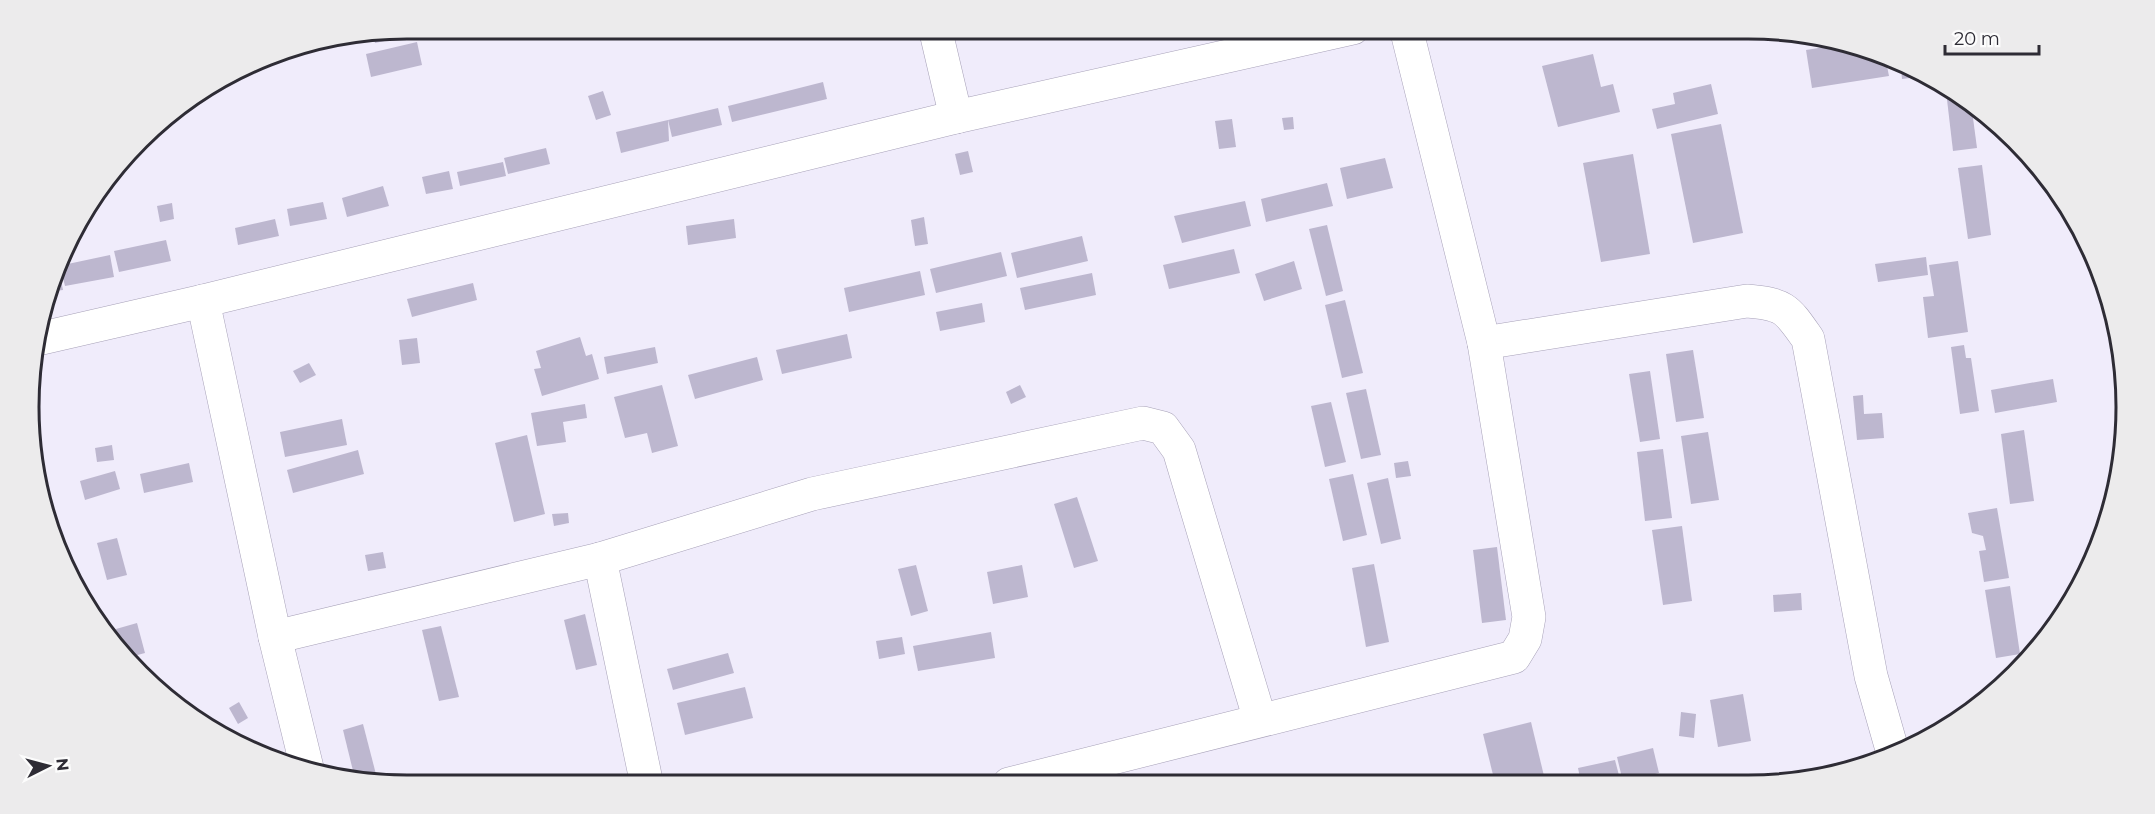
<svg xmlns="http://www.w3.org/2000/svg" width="2155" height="814" viewBox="0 0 2155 814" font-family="Montserrat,sans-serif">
<rect width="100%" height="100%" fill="#f0ecfb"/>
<g fill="#bdb7cf">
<polygon points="407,28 412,28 413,35 375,43 373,34"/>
<polygon points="417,42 422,65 371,77 366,54"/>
<polygon points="1849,43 1886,61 1889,76 1812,88 1806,50"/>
<polygon points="1593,54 1601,87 1613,84 1620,112 1558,127 1542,66"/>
<polygon points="1901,69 1916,76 1918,77 1902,79"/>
<polygon points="823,82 827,99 732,122 728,106"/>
<polygon points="1711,84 1718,114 1657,129 1652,109 1675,104 1673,93"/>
<polygon points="603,91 611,115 596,120 588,96"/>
<polygon points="1946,91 1971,103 1977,148 1953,151"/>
<polygon points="718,108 722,125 672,137 668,120"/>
<polygon points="1293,117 1294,129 1284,130 1282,118"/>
<polygon points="1232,119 1236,147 1219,149 1215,121"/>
<polygon points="668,120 669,141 621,153 616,132"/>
<polygon points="1721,124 1743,233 1693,243 1671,134"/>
<polygon points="546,148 550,164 508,174 504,158"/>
<polygon points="968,151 973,172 960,175 955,154"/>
<polygon points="1633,154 1650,254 1601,262 1583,163"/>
<polygon points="1385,158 1393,188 1347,199 1340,168"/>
<polygon points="503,162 506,176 460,186 457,172"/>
<polygon points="1982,165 1991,235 1968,239 1958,168"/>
<polygon points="449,171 453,189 426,194 422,177"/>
<polygon points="1327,183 1333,206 1266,222 1261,199"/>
<polygon points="383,186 389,206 347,217 342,198"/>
<polygon points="1245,201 1251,226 1182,243 1174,216"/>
<polygon points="323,202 327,219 290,226 287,209"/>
<polygon points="172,203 174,219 160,222 157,206"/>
<polygon points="924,217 928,244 915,246 911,220"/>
<polygon points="275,219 279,236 238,245 235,228"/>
<polygon points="734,219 736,238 688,245 686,226"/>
<polygon points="1327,225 1343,291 1326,296 1309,229"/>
<polygon points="1082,236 1088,261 1017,278 1011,253"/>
<polygon points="166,240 171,261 119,272 114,251"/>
<polygon points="1234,249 1240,273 1169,289 1163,265"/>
<polygon points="1001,252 1007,276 936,293 930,269"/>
<polygon points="110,255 114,277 65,286 61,270 63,265"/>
<polygon points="1926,257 1928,275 1878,282 1875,264"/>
<polygon points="1294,261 1302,289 1264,301 1255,274"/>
<polygon points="1958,261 1968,332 1928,338 1923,297 1934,296 1929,265"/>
<polygon points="920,271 925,295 849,312 844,288"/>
<polygon points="1092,273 1096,295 1025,310 1020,288"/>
<polygon points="60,275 63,290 54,291"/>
<polygon points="473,283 477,300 412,317 407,299"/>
<polygon points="1345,300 1363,373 1342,378 1325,305"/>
<polygon points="982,303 985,322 940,331 936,312"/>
<polygon points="847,334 852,358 782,374 776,350"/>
<polygon points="580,337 586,356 592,354 599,379 542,396 534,369 541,368 536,351"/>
<polygon points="417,338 420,363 402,365 399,340"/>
<polygon points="1964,345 1966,358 1971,358 1979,411 1960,414 1951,347"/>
<polygon points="655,347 658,363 607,374 604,357"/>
<polygon points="1693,350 1704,418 1676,422 1666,354"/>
<polygon points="757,357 763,380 695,399 688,375"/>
<polygon points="309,363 316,375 300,383 293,371"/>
<polygon points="1650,371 1660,439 1640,442 1629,374"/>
<polygon points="2053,379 2057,402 1995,413 1991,390"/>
<polygon points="662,385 678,446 652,453 647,433 625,438 614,397"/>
<polygon points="1020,385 1026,397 1011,404 1006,392"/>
<polygon points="1366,389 1381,455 1361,459 1346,393"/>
<polygon points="1863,395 1864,414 1882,413 1884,438 1857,440 1853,396"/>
<polygon points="1331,402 1346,462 1325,467 1311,406"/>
<polygon points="585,404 587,418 563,422 566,442 537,446 531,413"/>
<polygon points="342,419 347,445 285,457 280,432"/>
<polygon points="2024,430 2034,501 2010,504 2001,434"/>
<polygon points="1708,432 1719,500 1691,504 1681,436"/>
<polygon points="527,435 545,514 514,522 495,443"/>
<polygon points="112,445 114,460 97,462 95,448"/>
<polygon points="1663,449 1672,518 1645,521 1637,452"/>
<polygon points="358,450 364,474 293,493 287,470"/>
<polygon points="1408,461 1411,476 1396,478 1394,463"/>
<polygon points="189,463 193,482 144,493 140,474"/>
<polygon points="115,471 120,489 85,500 80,481"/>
<polygon points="1353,474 1367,535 1343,541 1329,479"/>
<polygon points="1388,478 1401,539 1381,544 1367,483"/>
<polygon points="1077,497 1098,561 1074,568 1054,504"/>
<polygon points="1997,508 2009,578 1984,582 1979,551 1986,550 1983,536 1972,533 1968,513"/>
<polygon points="568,513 569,523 554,526 552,514"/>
<polygon points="1682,526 1692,601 1663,605 1652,530"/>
<polygon points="117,538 127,575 107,580 97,543"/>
<polygon points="1497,547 1506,620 1482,623 1473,550"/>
<polygon points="383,552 386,568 368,571 365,555"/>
<polygon points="1374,564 1389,642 1366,647 1352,568"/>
<polygon points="916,565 928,611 911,616 898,569"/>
<polygon points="1022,565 1028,597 993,604 987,572"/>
<polygon points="2010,586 2020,654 1996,658 1985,590"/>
<polygon points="1801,593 1802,610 1774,612 1773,595"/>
<polygon points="585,614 597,665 576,670 564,620"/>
<polygon points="137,623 145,653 130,657 121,648 116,629"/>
<polygon points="441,626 459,697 439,701 422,630"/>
<polygon points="991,632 995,658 918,671 913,646"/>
<polygon points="902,637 905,654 879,659 876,641"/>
<polygon points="728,653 734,673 673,690 667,669"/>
<polygon points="745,687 753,718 685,735 677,703"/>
<polygon points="1743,694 1751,741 1718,747 1710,700"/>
<polygon points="239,702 248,718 238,724 229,708"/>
<polygon points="1681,712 1696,714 1694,738 1679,736"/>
<polygon points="1531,722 1545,780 1531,783 1495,783 1483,734"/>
<polygon points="363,724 378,782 355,779 343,730"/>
<polygon points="1653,748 1659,773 1623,782 1617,757"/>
<polygon points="1615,760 1621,783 1581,783 1578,768"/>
<polygon points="1844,761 1846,768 1811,778 1809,771"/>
<polygon points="1707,776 1708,782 1679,782 1678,781"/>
<polygon points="523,781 524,785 503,785 503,784"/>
</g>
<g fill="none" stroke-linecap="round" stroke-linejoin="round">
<g stroke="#a7a1b8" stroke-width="34">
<g id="minor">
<polyline points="935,28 956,117"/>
<polyline points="203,301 275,637 308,772"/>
<polyline points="38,339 203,301 956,117 1353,28"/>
<path d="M1484 343 1747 301C1785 304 1787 309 1808 339L1871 676 1893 753"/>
<polyline points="600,559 647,785"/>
<polyline points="275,637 600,559 812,494 1143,423 1163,428 1179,450 1260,720"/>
<polyline points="1009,784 1514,657 1525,639 1529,617 1484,343 1406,28"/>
</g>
</g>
<use href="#minor" stroke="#fff" stroke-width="33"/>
</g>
<path d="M0 0H2155V814H0ZM407 39H1748A368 368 0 0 1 2116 407V407A368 368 0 0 1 1748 775H407A368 368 0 0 1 39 407V407A368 368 0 0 1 407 39Z" fill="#ecebec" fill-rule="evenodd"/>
<path fill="none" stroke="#2e2c35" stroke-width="3" d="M407 39H1748A368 368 0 0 1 2116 407V407A368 368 0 0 1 1748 775H407A368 368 0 0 1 39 407V407A368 368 0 0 1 407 39Z"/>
<g transform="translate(48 766) rotate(84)" stroke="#fcfcfc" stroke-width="4.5" paint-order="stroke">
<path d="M0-4.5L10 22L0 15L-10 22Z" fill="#2e2c35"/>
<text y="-9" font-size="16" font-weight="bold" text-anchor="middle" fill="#2e2c35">N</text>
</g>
<path d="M1945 45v9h94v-9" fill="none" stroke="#2e2c35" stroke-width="3"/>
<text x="1954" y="45" font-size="18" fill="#2e2c35" stroke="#fcfcfc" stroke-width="4.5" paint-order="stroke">20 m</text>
</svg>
